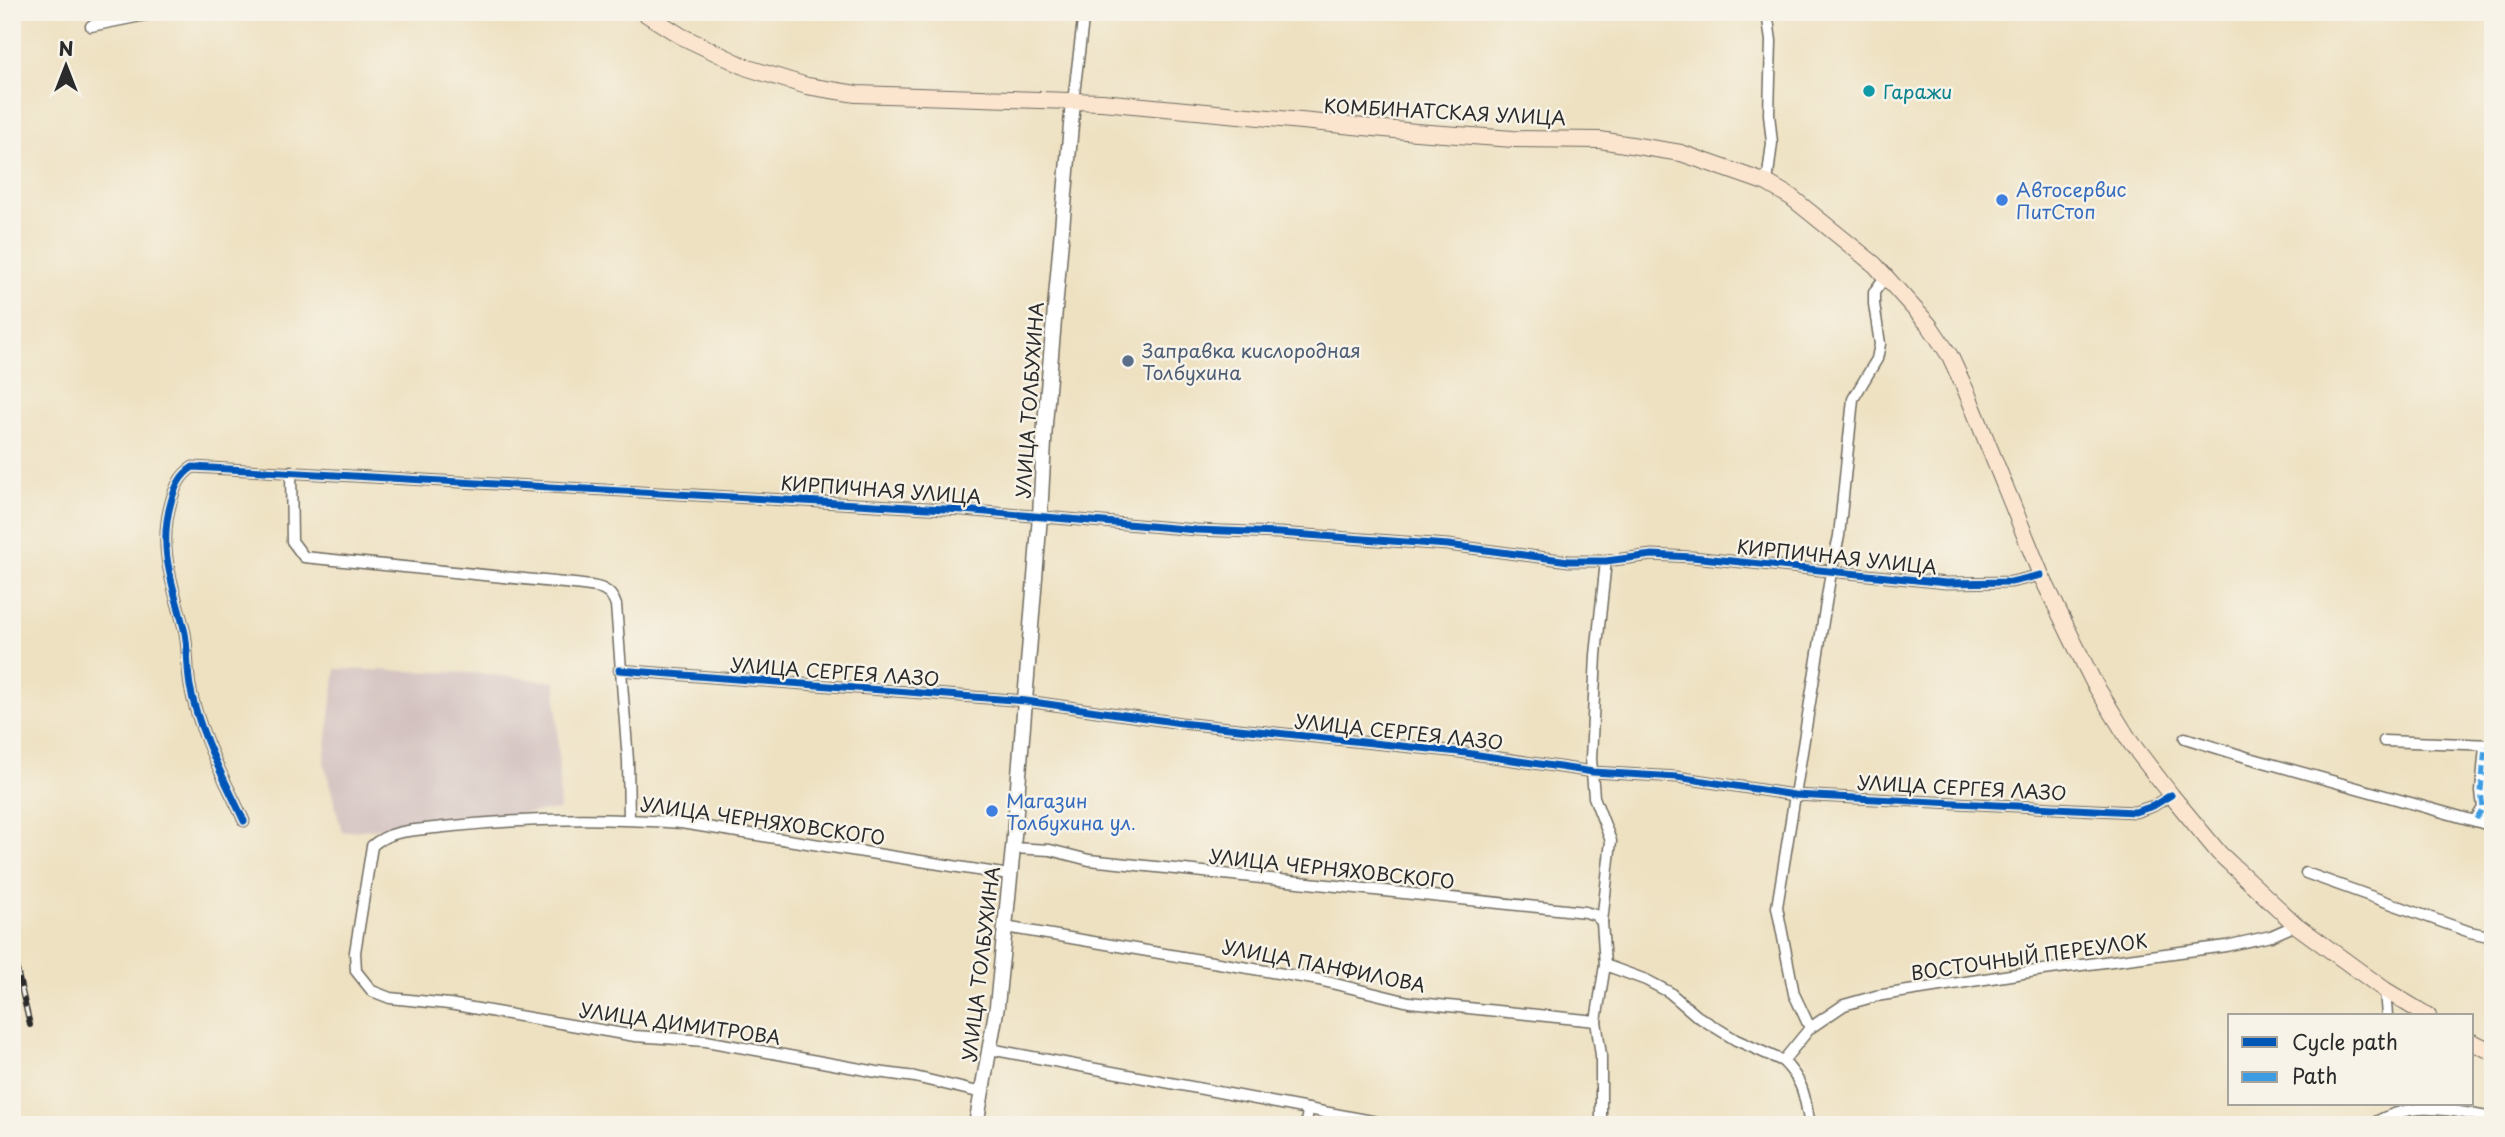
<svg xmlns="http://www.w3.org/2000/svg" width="2505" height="1137" viewBox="0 0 2505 1137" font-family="'Playpen Sans',sans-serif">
<rect width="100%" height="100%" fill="#f7f3e8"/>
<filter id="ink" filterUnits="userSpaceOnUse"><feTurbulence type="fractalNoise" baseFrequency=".0143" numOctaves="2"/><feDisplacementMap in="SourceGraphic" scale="14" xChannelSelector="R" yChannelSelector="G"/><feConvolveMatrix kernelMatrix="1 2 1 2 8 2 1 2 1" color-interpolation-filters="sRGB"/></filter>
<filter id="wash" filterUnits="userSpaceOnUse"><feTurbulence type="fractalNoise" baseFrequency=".00686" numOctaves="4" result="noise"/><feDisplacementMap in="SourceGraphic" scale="28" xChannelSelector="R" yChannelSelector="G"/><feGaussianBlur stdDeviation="1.57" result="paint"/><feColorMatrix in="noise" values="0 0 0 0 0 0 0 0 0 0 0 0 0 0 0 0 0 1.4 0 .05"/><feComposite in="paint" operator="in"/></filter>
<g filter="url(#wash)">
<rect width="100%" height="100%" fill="#eee1c1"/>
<polygon fill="#d1bfbe" points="336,669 477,673 556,682 560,810 342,832 324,762"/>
</g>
<g filter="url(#ink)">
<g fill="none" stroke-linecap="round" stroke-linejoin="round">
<g stroke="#6f6b60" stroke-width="13">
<g id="minor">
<polyline points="1767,12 1771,41 1769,114 1772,143 1767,183"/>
<polyline points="91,26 161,12"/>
<polyline points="1073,102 1084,12"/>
<polyline points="1886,276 1874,292 1874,304 1880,344 1877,359 1853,399 1839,536 1831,572 1777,907 1794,994 1810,1028 1844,1005 1876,996 2036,971 2226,946 2271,936 2296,925"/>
<path d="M291 471 292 541 304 557 574 584C593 587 609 584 616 605L628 761 629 819"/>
<polyline points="619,670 1026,701 1181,723 1459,752 1593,772 1677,777 1794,795 2135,812 2153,806 2171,795"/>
<polyline points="2185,738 2246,757 2493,826"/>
<polyline points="2384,741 2493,745"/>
<polyline points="2476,819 2483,808 2481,791 2485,746"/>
<path d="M244 821C224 778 199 734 190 686 187 669 188 650 185 633 174 586 157 551 171 502 175 487 180 475 193 467L963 510 1196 530 1279 533 1448 545 1569 561H1606L1652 555 1692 557 1946 583 2011 582 2041 575"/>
<polyline points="1013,848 1050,850 1089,860 1585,912 1595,915 1602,922"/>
<polyline points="2306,873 2470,932 2493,937"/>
<polyline points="1005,927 1319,980 1409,1002 1596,1021"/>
<polyline points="1605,965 1646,980 1669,992 1697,1016 1736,1040 1783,1061"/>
<polyline points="2385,990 2387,1016"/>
<polyline points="990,1049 1393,1125"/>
<path d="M982 1093 915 1077 877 1072 706 1041 635 1036 449 1004 390 998 372 991 356 971 355 952 372 846C390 829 420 830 444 827 523 818 601 817 681 823L1009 875"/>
<polyline points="1306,1125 1308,1109"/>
<polyline points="1601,1125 1601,1055 1596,1021 1605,965 1602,922 1611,841 1594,797 1591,759 1596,655 1606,561"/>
<path d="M1810 1125C1804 1095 1805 1084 1783 1061L1810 1028"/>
<path d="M2371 1125C2412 1099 2448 1110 2493 1118"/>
</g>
</g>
<g stroke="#6f6b60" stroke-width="17">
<polyline id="tertiary" points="976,1125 997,1006 1013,848 1040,516 1045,424 1073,102"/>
</g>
<g stroke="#6f6b60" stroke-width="18">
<g id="secondary">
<polyline points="643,12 681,36 748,68 807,86 856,94 1102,102 1416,132 1513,139 1600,140 1681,153 1767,183 1791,197 1875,265 1929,325 1950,356 1967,393 2041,575 2072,639 2094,683 2131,743 2171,795 2219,853 2296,925 2385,990 2428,1016"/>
<polyline points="2472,1042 2493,1052"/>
</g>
</g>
<use href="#minor" stroke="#fff" stroke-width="10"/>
<use href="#tertiary" stroke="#fff" stroke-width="14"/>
<use href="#secondary" stroke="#fbe5cf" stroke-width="16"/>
<g stroke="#2b2b2b" stroke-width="6">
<polyline id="rail" points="12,949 30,1025"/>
</g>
<use href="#rail" stroke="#f7f3e8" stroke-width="3.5" stroke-dasharray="10" stroke-linecap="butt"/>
<polyline stroke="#3d9ce1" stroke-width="5" stroke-dasharray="10 5" stroke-linecap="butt" points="2476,819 2483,808 2481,791 2485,746"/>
<g stroke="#f7f3e8" stroke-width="11">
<g id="cycleway">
<polyline points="619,670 1026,701 1181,723 1459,752 1593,772 1677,777 1794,795 2135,812 2153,806 2171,795"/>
<path d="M244 821C224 778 199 734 190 686 187 669 188 650 185 633 174 586 157 551 171 502 175 487 180 475 193 467L963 510 1196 530 1279 533 1448 545 1569 561H1606L1652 555 1692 557 1946 583 2011 582 2041 575"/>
</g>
</g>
<use href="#cycleway" stroke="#0057b8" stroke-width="7"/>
</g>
</g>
<circle fill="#0f9aa8" stroke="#f7f3e8" stroke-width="2.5" cx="1869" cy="91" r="7"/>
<g fill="#3f7fe0" stroke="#f7f3e8" stroke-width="2.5">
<circle cx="2002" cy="200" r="7"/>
<circle cx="992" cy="811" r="7"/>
</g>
<circle fill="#5c6f8a" stroke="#f7f3e8" stroke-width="2.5" cx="1128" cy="361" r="7"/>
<g text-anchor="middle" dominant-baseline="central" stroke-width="5" stroke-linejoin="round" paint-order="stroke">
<g font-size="19" fill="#0d838f" stroke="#f7f3e8" text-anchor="start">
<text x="1883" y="91">Гаражи</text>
</g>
<g font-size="19" fill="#2b2b2b" stroke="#f7f3e8">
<text transform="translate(1445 111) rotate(3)">КОМБИНАТСКАЯ УЛИЦА</text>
<text transform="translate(1029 400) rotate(-86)">УЛИЦА ТОЛБУХИНА</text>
<text transform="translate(881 489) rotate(4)">КИРПИЧНАЯ УЛИЦА</text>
<text transform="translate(1837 556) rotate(6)">КИРПИЧНАЯ УЛИЦА</text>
<text transform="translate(835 671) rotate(4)">УЛИЦА СЕРГЕЯ ЛАЗО</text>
<text transform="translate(1399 731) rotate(6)">УЛИЦА СЕРГЕЯ ЛАЗО</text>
<text transform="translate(1962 787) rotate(3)">УЛИЦА СЕРГЕЯ ЛАЗО</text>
<text transform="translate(763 820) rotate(8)">УЛИЦА ЧЕРНЯХОВСКОГО</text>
<text transform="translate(1332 868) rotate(6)">УЛИЦА ЧЕРНЯХОВСКОГО</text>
<text transform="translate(2029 956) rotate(-8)">ВОСТОЧНЫЙ ПЕРЕУЛОК</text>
<text transform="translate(980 964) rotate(-83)">УЛИЦА ТОЛБУХИНА</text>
<text transform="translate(1324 965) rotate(11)">УЛИЦА ПАНФИЛОВА</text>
<text transform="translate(680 1023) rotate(8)">УЛИЦА ДИМИТРОВА</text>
</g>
<g font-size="19" fill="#366cbe" stroke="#f7f3e8" text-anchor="start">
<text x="2016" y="189">Автосервис<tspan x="2016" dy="22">ПитСтоп</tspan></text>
<text x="1006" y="800">Магазин<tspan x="1006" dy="22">Толбухина ул.</tspan></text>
</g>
<g font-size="19" fill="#4e5e75" stroke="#f7f3e8" text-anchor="start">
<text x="1142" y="350">Заправка кислородная<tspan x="1142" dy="22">Толбухина</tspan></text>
</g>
</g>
<rect width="2505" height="1137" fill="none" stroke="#f7f3e8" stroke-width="42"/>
<rect x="2228" y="1014" width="245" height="91" fill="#f7f3e8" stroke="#a5a39c" stroke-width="2"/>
<rect x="2242" y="1037" width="35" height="10" fill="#0057b8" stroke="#a5a39c" stroke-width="2"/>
<text x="2292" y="1050" font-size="21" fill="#2b2b2b">Cycle path</text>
<rect x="2242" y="1072" width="35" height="10" fill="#3d9ce1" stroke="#a5a39c" stroke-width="2"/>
<text x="2292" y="1084" font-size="21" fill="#2b2b2b">Path</text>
<g transform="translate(66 66)" stroke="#f7f3e8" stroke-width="5" paint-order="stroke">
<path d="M0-5L12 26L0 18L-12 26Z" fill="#2b2b2b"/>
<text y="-10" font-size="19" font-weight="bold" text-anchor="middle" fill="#2b2b2b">N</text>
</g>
</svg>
